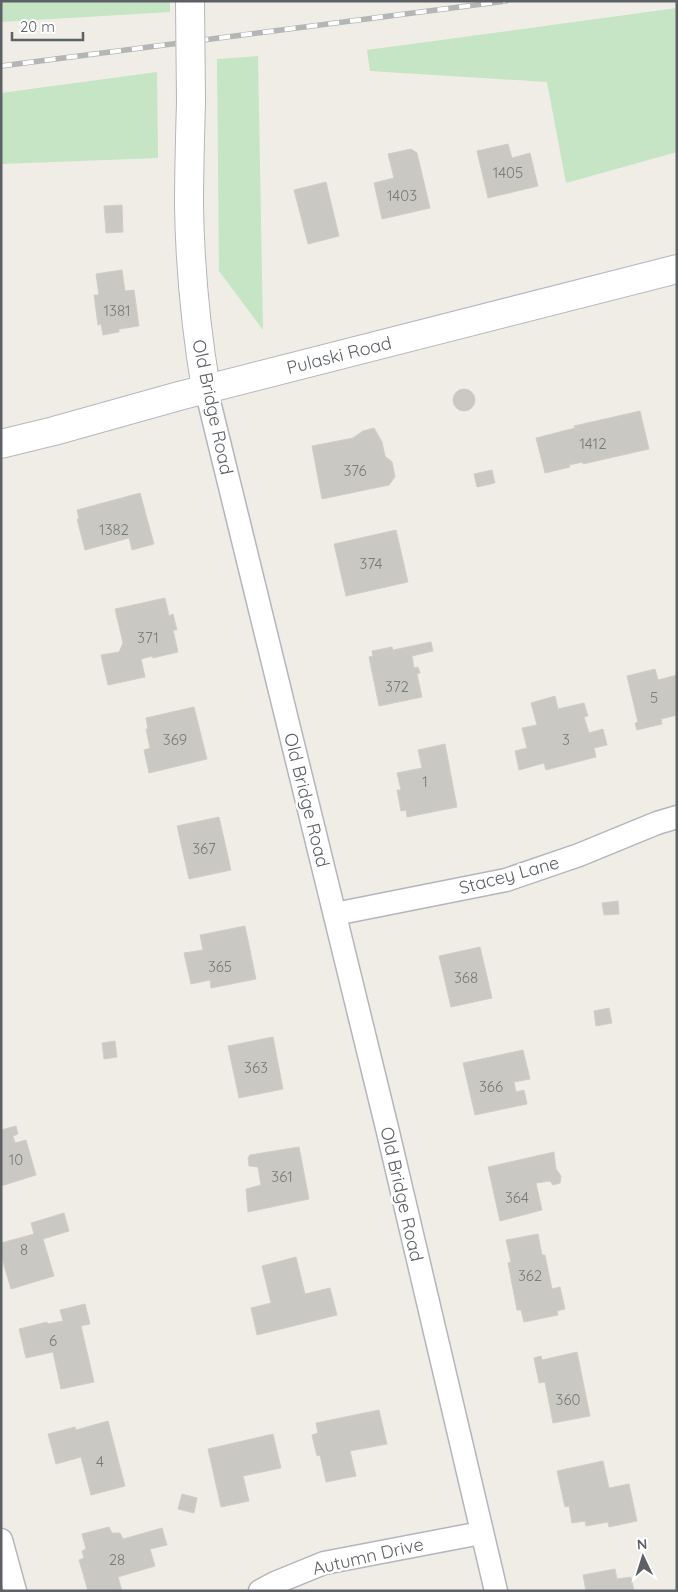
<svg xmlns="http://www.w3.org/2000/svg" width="678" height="1592" viewBox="0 0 678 1592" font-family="Quicksand,sans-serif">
<rect width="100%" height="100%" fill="#efede6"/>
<g fill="#c5e5c4">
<polygon points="1,1 170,1 170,12 1,22"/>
<polygon points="677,8 677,152 566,183 547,82 370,71 367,50"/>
<polygon points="258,56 263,330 219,271 217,59"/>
<polygon points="157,72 158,158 1,164 1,93"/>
</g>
<g fill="#cac8c2" stroke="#d3cec4">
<polygon points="508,144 512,158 530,153 538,186 488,198 477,151"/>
<polygon points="411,149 417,153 430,208 382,219 374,183 394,178 388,154"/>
<polygon points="326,182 339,236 308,244 294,190"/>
<polygon points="122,205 123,232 106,233 104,206"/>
<polygon points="122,270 125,291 134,290 139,326 119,329 119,332 103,335 101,324 98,325 94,295 99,295 96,274"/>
<circle cx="464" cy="400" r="11"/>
<polygon points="640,411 649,449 583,464 583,462 569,465 570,467 545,473 536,438 575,428 574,426"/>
<polygon points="374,428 382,442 385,456 392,462 395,477 389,485 322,499 312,446 353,438 363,431"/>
<polygon points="492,470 495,483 477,487 474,474"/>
<polygon points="140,493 154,544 132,550 129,538 85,550 77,519 79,519 77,510"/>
<polygon points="396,530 408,582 346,596 334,544"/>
<polygon points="165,598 169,616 173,614 177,630 173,630 178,652 153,658 152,656 141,659 145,677 108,685 101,655 119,652 123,643 115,609"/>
<polygon points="431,642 433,651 412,656 414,668 418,667 420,673 417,674 422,697 379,706 369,657 373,656 372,651 392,647 393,650"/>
<polygon points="655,669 658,680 677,675 677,715 661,719 662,724 637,730 635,723 638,722 627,676"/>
<polygon points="555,696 558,709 584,703 588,716 584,717 589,733 603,729 607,745 594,748 596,757 546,770 544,763 519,770 515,751 527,748 522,728 537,725 531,703"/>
<polygon points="194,707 207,759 149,773 144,750 150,748 146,729 148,729 146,718"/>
<polygon points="445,744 457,807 407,817 406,810 401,811 397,790 401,790 397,773 422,768 418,750"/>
<polygon points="219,817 231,870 189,879 177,826"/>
<polygon points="618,901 619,914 604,915 602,903"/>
<polygon points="245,926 256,979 211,988 210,980 191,984 184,953 203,950 200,935"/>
<polygon points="480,947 492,998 451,1007 439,956"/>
<polygon points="609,1008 612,1023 596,1026 594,1011"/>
<polygon points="273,1037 283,1089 239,1098 228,1046"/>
<polygon points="115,1041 117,1057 104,1059 102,1043"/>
<polygon points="523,1050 530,1079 514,1082 516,1092 524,1090 527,1104 475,1115 463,1063"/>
<polygon points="16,1126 18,1134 13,1136 15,1143 26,1140 36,1175 1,1186 1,1130"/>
<polygon points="299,1147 309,1199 248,1212 246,1189 261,1185 258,1167 249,1166 248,1158 250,1155"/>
<polygon points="554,1152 556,1169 561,1176 560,1183 553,1185 550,1181 536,1183 542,1210 500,1221 488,1167"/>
<polygon points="64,1213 69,1231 43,1239 54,1276 11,1289 1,1255 1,1243 34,1234 31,1223"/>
<polygon points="538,1234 542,1255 545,1255 552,1289 560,1287 565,1309 557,1311 558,1315 524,1322 521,1310 517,1310 508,1263 511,1262 506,1240"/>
<polygon points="296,1257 305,1294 330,1288 337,1315 257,1335 251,1308 271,1303 262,1266"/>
<polygon points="85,1304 90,1324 81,1326 94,1382 61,1389 53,1352 26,1358 19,1329 47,1322 48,1324 63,1321 60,1310"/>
<polygon points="577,1352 590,1416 553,1423 545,1382 539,1383 534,1358 541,1356 542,1360"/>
<polygon points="379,1410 387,1444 350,1451 356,1476 326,1482 320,1455 317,1456 312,1435 318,1433 316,1423"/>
<polygon points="108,1421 125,1486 91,1495 81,1457 56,1464 48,1434 75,1427 76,1430"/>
<polygon points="273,1434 281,1468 243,1476 249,1501 221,1507 208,1449"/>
<polygon points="603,1461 609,1488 629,1484 637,1521 609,1527 608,1522 586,1526 585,1521 572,1523 569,1506 565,1507 557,1471"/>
<polygon points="182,1494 197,1498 194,1513 178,1509"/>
<polygon points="109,1527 112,1533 120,1533 123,1539 162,1528 167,1545 150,1549 155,1566 118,1577 122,1591 88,1591 79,1560 84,1558 82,1551 86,1549 82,1534"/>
<polygon points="615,1569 617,1579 631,1577 634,1591 586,1591 583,1575"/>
</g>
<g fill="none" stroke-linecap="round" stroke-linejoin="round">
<g stroke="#b3b6ba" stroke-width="25">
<g id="minor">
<polyline points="206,389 387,1128 496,1591"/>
<polyline points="335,914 506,880 579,855 657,823 677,817"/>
<polyline points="1,1540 15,1591"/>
<polyline points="260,1591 275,1583 324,1563 481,1533"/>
</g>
</g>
<g stroke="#b3b6ba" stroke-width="30">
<path id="tertiary" d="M191 102C190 136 189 171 189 206 190 267 196 329 206 389"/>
</g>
<g stroke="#b4b8bc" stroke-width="30">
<polyline id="secondary" points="1,444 54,431 179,396 677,269"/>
</g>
<use href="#minor" stroke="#fff" stroke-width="22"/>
<use href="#tertiary" stroke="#fff" stroke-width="28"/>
<use href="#secondary" stroke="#fff" stroke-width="28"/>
<g stroke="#b4b5b5" stroke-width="5.5">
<polyline id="rail" points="1,66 506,1"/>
</g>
<use href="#rail" stroke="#fff" stroke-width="4" stroke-dasharray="11" stroke-linecap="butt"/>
<g stroke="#b3b6ba" stroke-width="30" stroke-linecap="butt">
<polyline id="tertiary-bridge" points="190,1 191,102"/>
</g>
<use href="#tertiary-bridge" stroke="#fff" stroke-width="28"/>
</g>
<g text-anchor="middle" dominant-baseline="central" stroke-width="5" stroke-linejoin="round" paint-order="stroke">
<g font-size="15" fill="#787b7c">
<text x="508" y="172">1405</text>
<text x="402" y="195">1403</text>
<text x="117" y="310">1381</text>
<text x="593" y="443">1412</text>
<text x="355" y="470">376</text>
<text x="114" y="529">1382</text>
<text x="371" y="563">374</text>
<text x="148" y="637">371</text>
<text x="397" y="686">372</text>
<text x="654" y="697">5</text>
<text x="175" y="739">369</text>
<text x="566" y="739">3</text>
<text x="425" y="781">1</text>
<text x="204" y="848">367</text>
<text x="220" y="966">365</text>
<text x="466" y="977">368</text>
<text x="256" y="1067">363</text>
<text x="491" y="1086">366</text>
<text x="16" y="1159">10</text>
<text x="282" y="1176">361</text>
<text x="517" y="1197">364</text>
<text x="24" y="1249">8</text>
<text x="530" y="1275">362</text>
<text x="53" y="1340">6</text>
<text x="568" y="1399">360</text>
<text x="100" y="1461">4</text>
<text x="117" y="1559">28</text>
</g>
<g font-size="18" fill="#5d6165" stroke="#fff">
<text transform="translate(339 355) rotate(-14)">Pulaski Road</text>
<text transform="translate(213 407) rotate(78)">Old Bridge Road</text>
<text transform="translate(307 800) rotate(76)">Old Bridge Road</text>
<text transform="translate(509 875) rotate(-15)">Stacey Lane</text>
<text transform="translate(402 1194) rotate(77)">Old Bridge Road</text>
<text transform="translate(368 1556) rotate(-13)">Autumn Drive</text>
</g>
</g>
<rect width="678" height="1592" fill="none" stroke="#5d6165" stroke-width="5"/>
<g transform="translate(643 1557) rotate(356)" stroke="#ffffff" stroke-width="4" paint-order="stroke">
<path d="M0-4L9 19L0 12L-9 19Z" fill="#5d6165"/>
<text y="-8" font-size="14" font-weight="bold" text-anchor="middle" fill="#5d6165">N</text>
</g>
<path d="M12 32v8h71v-8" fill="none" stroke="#5d6165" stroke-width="2.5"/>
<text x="20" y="32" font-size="15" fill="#5d6165" stroke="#ffffff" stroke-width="4" paint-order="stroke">20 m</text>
</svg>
